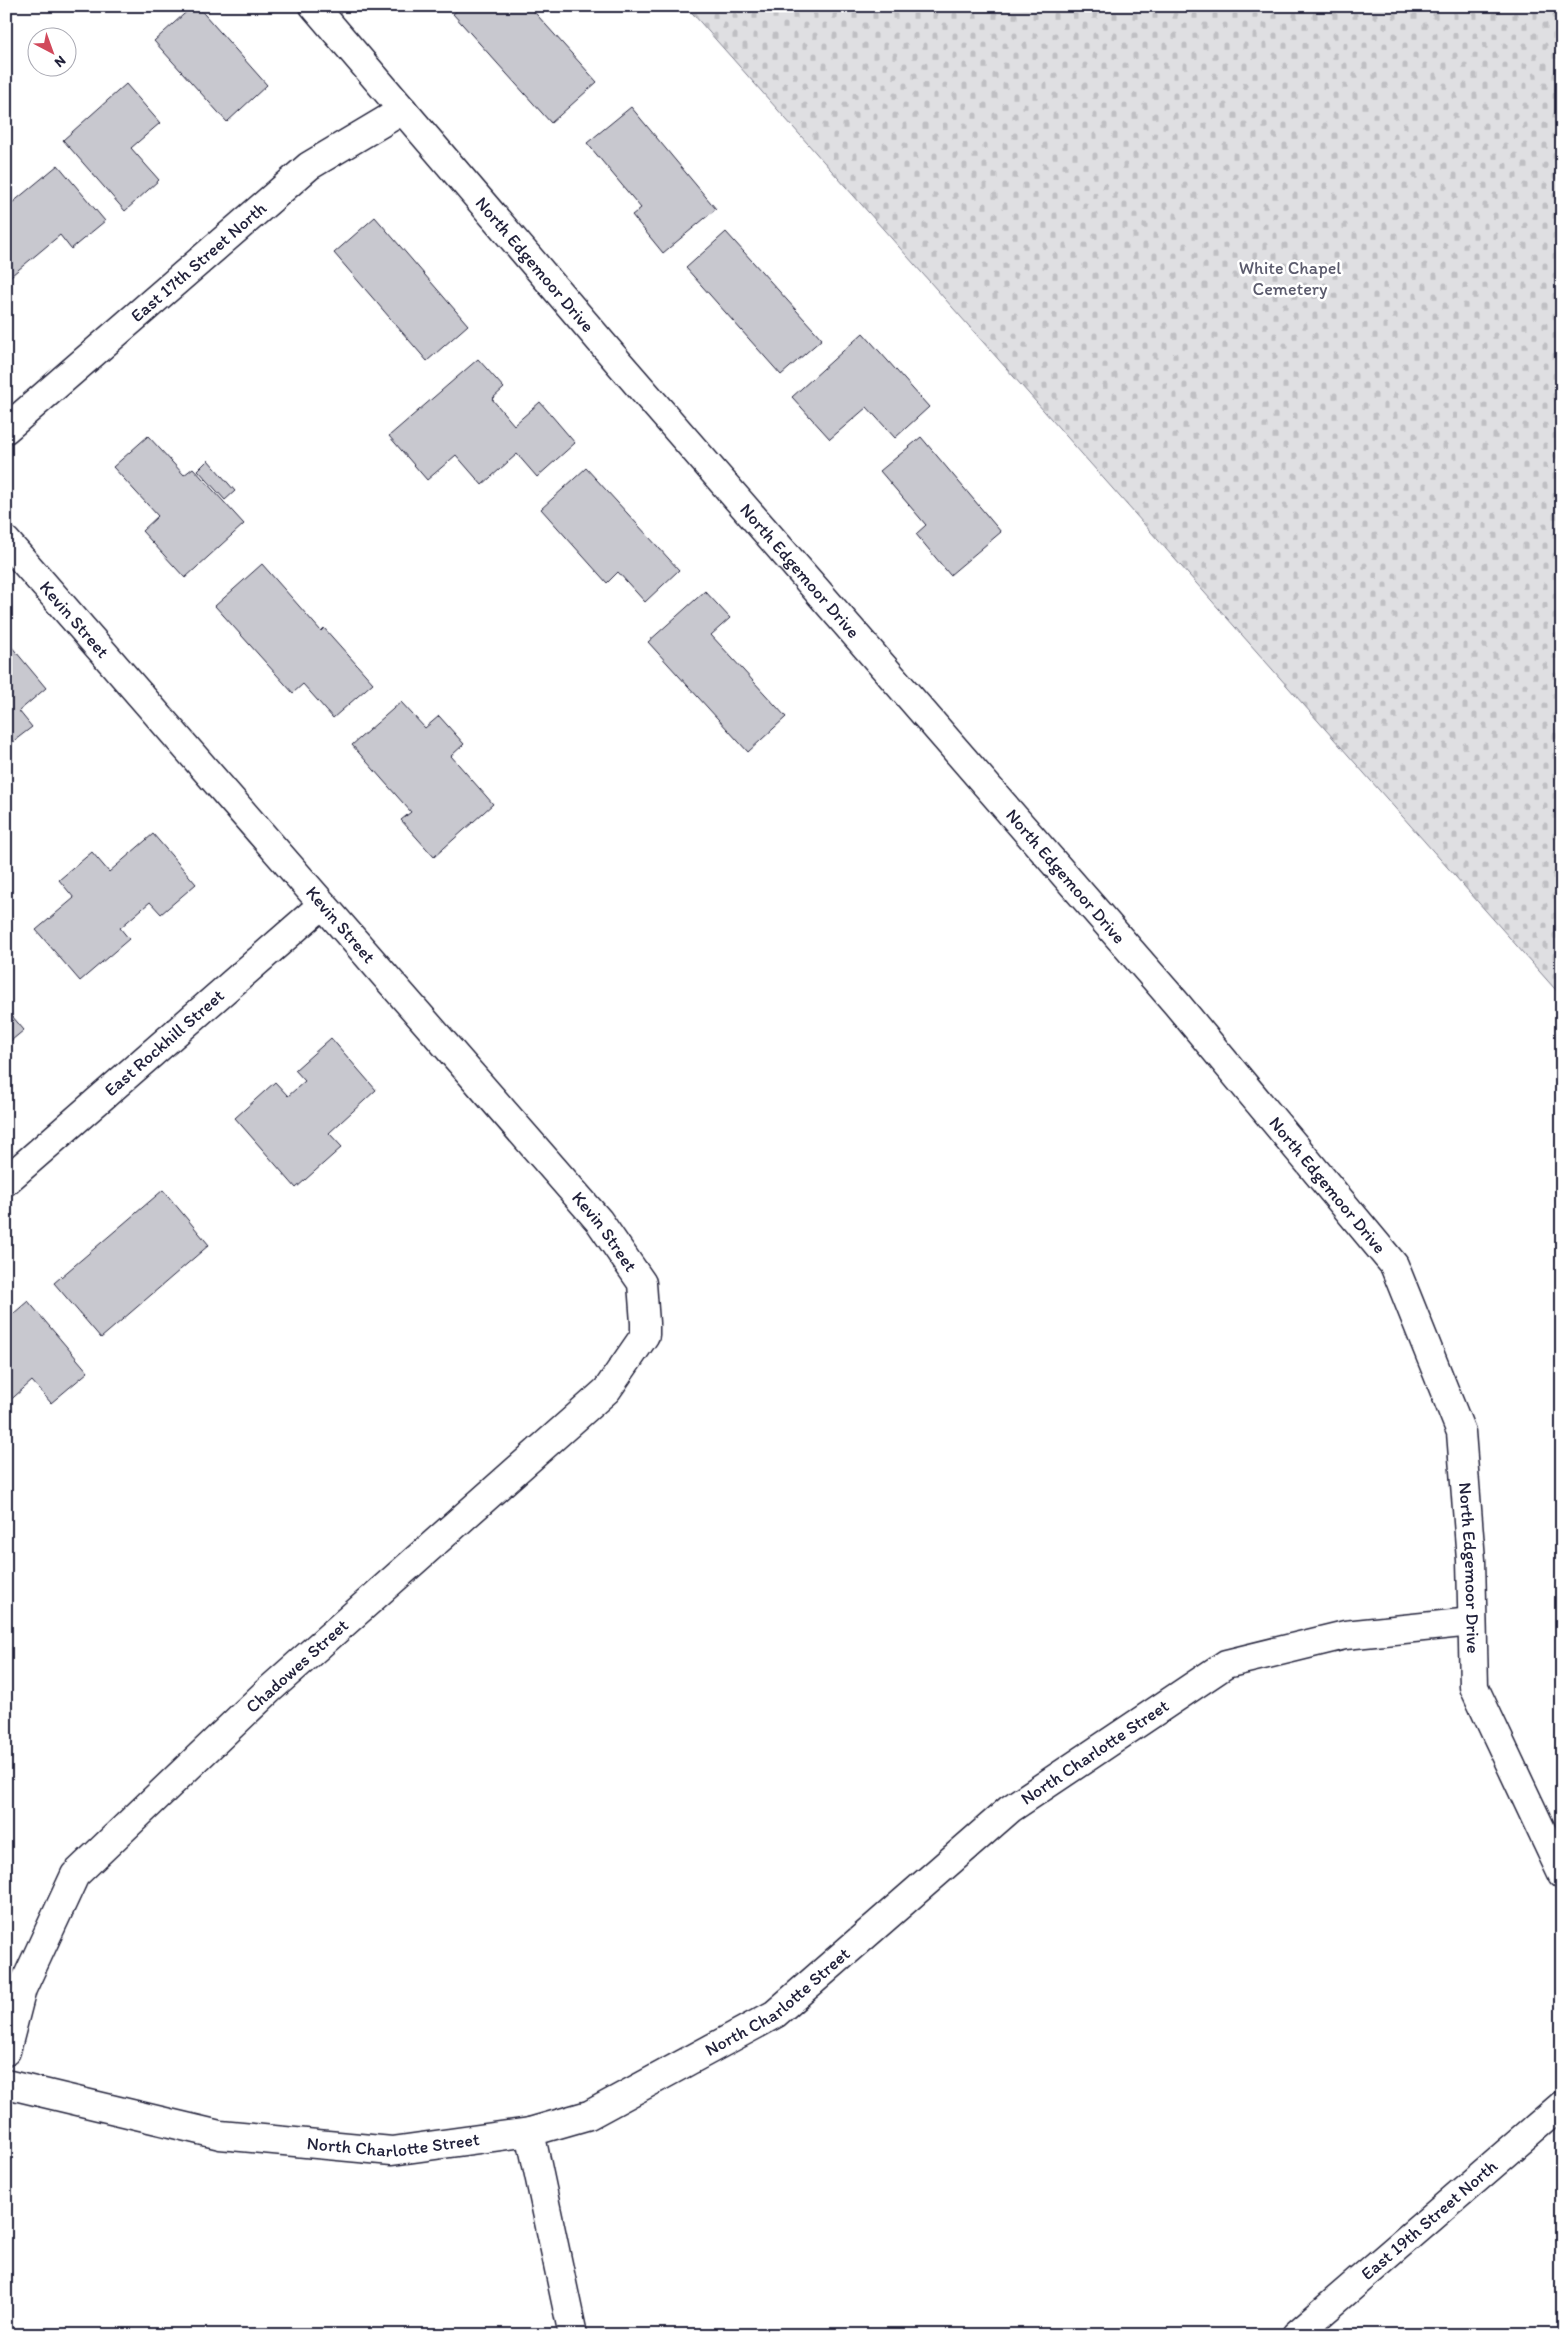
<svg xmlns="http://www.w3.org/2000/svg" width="1568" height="2341" viewBox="0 0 1568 2341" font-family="Itim,sans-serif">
<defs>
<pattern id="cemetery-stones" width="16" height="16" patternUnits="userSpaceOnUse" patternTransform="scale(1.25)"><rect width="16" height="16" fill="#dfdfe2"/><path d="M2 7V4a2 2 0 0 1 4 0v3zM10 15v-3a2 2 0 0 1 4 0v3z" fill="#bfbfc3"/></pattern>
</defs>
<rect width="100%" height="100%" fill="#fff"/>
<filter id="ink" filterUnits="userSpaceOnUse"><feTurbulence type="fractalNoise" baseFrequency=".02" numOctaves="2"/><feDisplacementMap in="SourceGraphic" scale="10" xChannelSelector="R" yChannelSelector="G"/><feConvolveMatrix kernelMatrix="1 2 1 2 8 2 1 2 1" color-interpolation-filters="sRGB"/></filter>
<g filter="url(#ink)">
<polygon fill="url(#cemetery-stones)" stroke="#80808e" points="686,6 1562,6 1562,997"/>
<g fill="#c8c8cf" stroke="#22223b">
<polygon points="193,6 197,6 267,85 227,122 154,41"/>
<polygon points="462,6 529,6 597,82 551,123 453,14"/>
<polygon points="126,84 160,123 131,148 159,180 125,211 63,140"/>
<polygon points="631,107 716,209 663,253 632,215 641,208 587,143"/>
<polygon points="58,165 105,221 71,249 60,235 6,280 6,208"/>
<polygon points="375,217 468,325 427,361 334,253"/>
<polygon points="726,232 822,339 781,375 686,268"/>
<polygon points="863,333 929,407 895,438 867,407 830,439 792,397"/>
<polygon points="478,359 504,388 492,399 514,425 540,402 575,443 537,477 517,454 482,485 456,455 427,480 389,436"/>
<polygon points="148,436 184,475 193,468 244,524 185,578 142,531 158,516 113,467"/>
<polygon points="921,437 1001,532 950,575 916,534 926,525 880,471"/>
<polygon points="208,460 235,491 225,500 198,470"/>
<polygon points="586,468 679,570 645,602 618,572 607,583 541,509"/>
<polygon points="262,564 321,631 324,628 373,683 333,718 303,684 293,693 215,606"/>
<polygon points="705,591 730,618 711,635 786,717 748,752 648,642"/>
<polygon points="6,640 46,688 19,711 32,727 6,747"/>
<polygon points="401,702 425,728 439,716 464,744 451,756 493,804 434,857 401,820 411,812 352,745"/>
<polygon points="153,834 196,884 161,914 150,902 120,928 129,939 80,981 36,930 74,898 59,880 92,852 109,872"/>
<polygon points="6,1009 24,1030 6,1045"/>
<polygon points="331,1038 376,1090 329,1133 342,1147 296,1188 235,1118 275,1082 288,1096 305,1081 295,1070"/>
<polygon points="163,1190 209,1245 101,1338 54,1283"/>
<polygon points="28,1301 88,1372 51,1403 32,1381 6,1404 6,1320"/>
</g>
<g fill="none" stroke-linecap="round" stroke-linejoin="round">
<g stroke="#22223b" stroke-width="31">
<g id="minor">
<path id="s1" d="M314 6 619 363 1176 1003 1394 1265 1461 1432 1471 1560 1474 1687 1562 1874"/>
<path id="s2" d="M6 429 309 166 403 110"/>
<path id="s3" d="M6 541 599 1221 642 1283 645 1323V1335L607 1390 269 1690 75 1875 22 1989 6 2051"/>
<path id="s4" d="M6 1181 322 905"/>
<path id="s5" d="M6 2084 220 2135 392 2151 530 2132 589 2115 775 2014 1010 1809 1226 1664 1345 1635 1472 1622"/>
<polyline points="530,2132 573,2335"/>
<path id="s6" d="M1296 2335 1562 2105"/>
</g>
</g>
<use href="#minor" stroke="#fff" stroke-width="28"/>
</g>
</g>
<g text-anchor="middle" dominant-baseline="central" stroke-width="5" stroke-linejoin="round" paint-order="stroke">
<g font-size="18" fill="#22223b" stroke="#fff">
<text stroke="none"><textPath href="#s2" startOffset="255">East 17th Street North</textPath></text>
<text stroke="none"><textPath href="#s1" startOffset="340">North Edgemoor Drive</textPath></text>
<text stroke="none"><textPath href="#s1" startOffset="745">North Edgemoor Drive</textPath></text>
<text stroke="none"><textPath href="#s3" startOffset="104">Kevin Street</textPath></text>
<text stroke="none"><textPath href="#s1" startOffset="1150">North Edgemoor Drive</textPath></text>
<text stroke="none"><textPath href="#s3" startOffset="509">Kevin Street</textPath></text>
<text stroke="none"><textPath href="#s4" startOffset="210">East Rockhill Street</textPath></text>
<text stroke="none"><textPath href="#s1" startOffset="1555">North Edgemoor Drive</textPath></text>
<text stroke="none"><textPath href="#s3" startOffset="914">Kevin Street</textPath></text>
<text stroke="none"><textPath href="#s1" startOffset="1975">North Edgemoor Drive</textPath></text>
<text transform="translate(297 1666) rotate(-42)">Chadowes Street</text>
<text stroke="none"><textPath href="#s5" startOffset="1219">North Charlotte Street</textPath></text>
<text stroke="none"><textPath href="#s5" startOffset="814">North Charlotte Street</textPath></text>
<text stroke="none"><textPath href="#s5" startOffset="394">North Charlotte Street</textPath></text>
<text stroke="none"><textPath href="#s6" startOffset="176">East 19th Street North</textPath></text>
</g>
<g font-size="18" fill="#5b5b6d" stroke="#fff">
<text x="1290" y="268">White Chapel<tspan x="1290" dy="21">Cemetery</tspan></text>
</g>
</g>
<rect width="1568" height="2341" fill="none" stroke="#fff" stroke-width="25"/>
<rect x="12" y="12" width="1543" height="2316" fill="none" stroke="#22223b" stroke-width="2" filter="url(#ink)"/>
<g transform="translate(52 52) rotate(139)"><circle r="24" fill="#ffffff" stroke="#a7a7b1"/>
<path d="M0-4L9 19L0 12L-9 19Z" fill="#d1495b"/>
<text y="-8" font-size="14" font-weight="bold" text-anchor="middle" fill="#22223b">N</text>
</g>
</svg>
